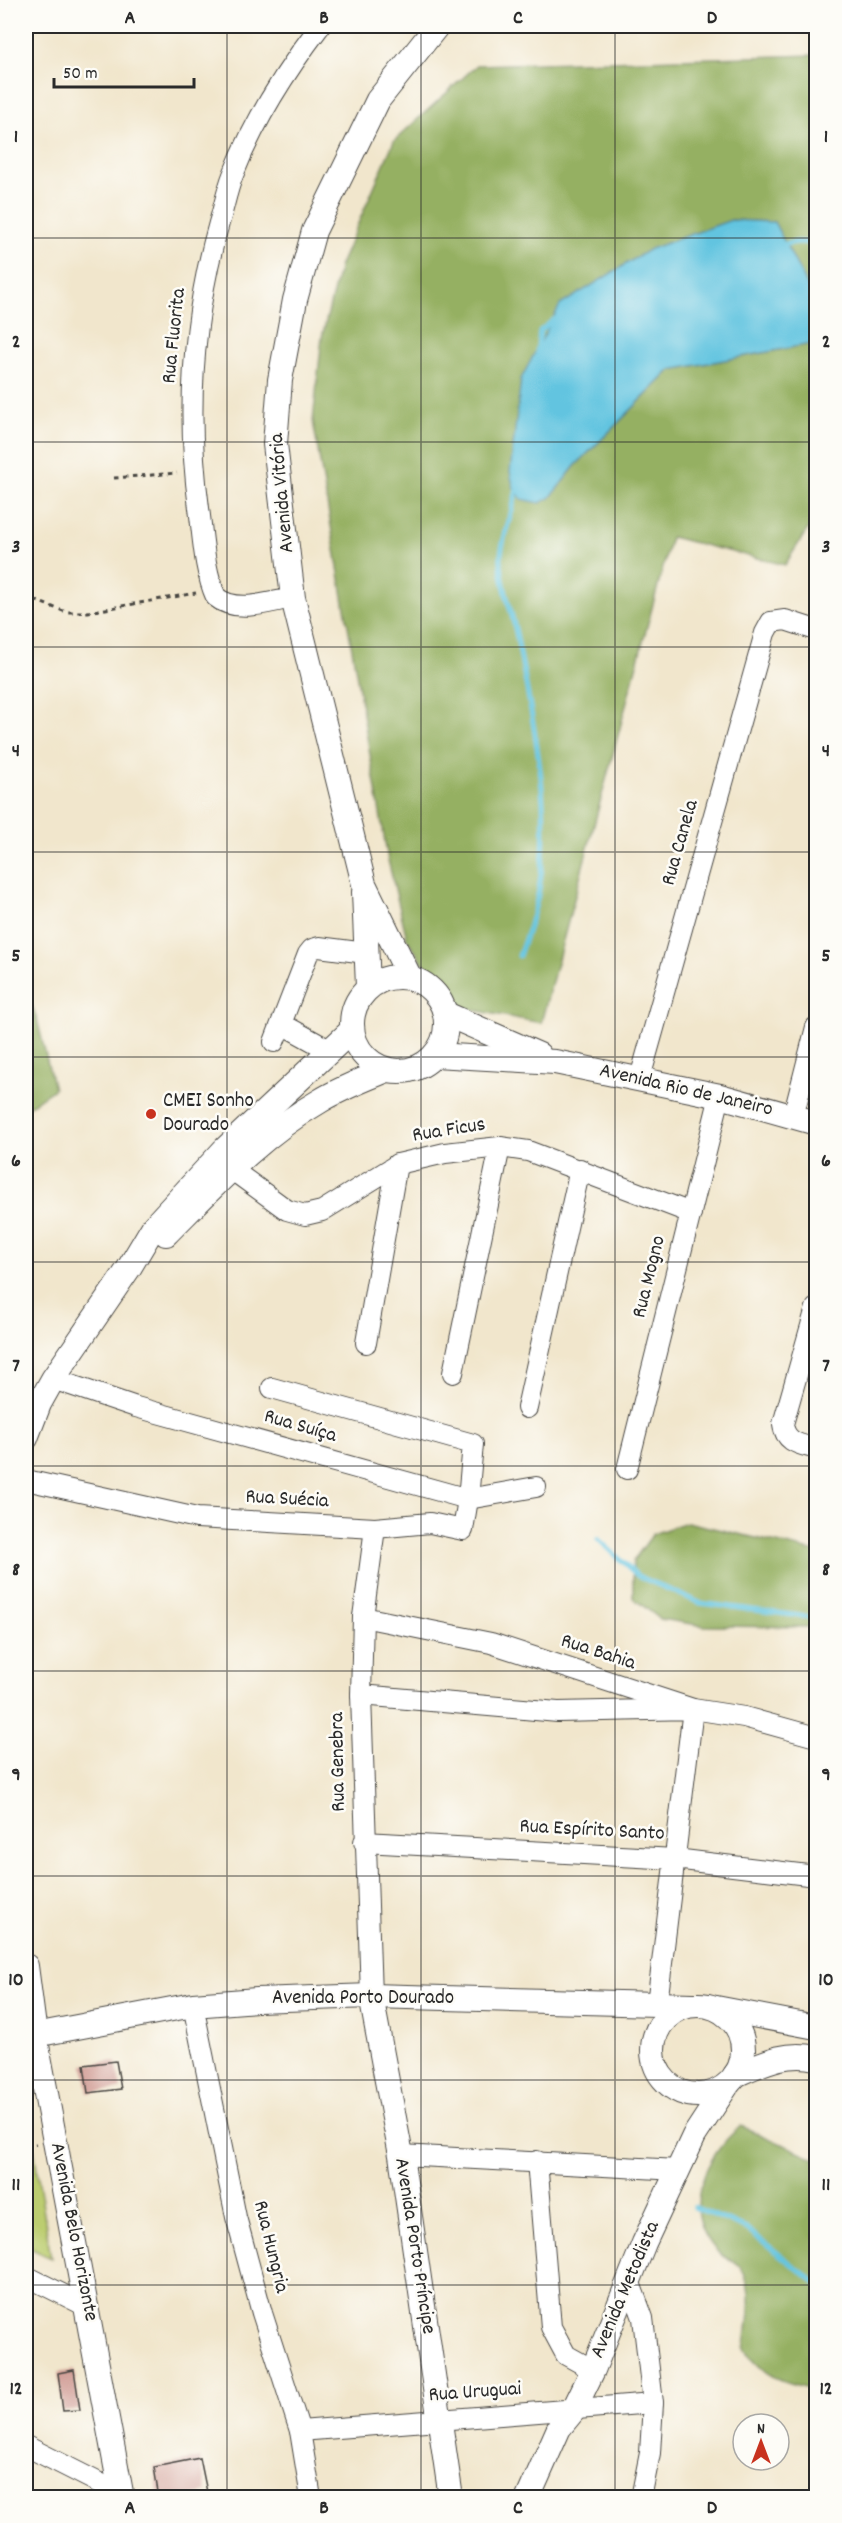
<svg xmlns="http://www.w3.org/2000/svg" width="842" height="2523" viewBox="0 0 842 2523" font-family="Dekko,sans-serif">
<rect width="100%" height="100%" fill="#fdfcf7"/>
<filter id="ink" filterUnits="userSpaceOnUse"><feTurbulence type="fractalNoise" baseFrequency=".0167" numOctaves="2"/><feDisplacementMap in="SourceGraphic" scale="12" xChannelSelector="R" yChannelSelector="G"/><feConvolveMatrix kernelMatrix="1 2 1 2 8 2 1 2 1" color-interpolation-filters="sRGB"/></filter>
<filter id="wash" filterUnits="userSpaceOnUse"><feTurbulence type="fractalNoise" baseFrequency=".008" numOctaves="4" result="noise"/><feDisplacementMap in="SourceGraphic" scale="24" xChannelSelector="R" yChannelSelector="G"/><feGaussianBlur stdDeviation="1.35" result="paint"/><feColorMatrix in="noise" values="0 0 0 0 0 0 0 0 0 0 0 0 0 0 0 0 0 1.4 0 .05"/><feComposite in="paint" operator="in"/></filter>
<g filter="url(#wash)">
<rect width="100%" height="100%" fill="#f1e6cc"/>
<polygon fill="#bccd6f" stroke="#747c4d" stroke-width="1.5" points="26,2101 51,2258 26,2246"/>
<g fill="#95b062" stroke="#606e46" stroke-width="1.5">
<polygon points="816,55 816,302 774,222 731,220 550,498 575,466 671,370 816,343 816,516 785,565 671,537 541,1023 452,1006 407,939 388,860 313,421 322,337 340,265 394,141 477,65"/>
<polygon points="26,992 37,1019 54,1089 26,1108"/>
<polygon points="687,1522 816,1552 816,1627 705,1626 660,1619 633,1598 633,1561 653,1534"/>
<path d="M741 2126 816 2159V2389C783 2383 765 2377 744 2349 748 2326 755 2289 741 2268 735 2260 721 2257 715 2249 680 2209 705 2155 741 2126Z"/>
</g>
<polygon fill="#62c4e0" stroke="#467886" stroke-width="1.5" points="731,220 774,222 816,302 816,343 671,370 575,466 550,498 540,503 521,499 513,486 510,472 521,379 560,305 650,249"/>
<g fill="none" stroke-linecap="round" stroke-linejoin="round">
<g stroke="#62c4e0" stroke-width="5">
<polyline points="780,245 798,242 816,243"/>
<polyline points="537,353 540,331 555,319"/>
<path d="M517 487C514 510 504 531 501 554 499 580 514 616 518 643 533 722 552 801 540 882 537 908 527 932 519 956"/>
<polyline points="598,1539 638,1576 700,1603 816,1618"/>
<polyline points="694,2207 747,2229 816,2283"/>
</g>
</g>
<g id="blocks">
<g fill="#cd958e">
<polygon points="116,2061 121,2089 88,2093 84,2065"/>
<polygon points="74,2370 80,2410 63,2411 58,2373"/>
<polygon points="200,2458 207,2492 180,2498 159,2498 154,2467"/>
</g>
</g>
</g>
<g filter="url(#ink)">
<use href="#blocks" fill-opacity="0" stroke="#494743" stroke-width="1.5"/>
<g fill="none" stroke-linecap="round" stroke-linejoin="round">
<g stroke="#494743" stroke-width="22">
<g id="minor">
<path d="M293 598C269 602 236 614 216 597 204 570 203 537 199 508 186 413 193 315 219 223 224 207 227 190 233 175 254 121 285 72 320 26"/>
<polyline points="282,1024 329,1050"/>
<polyline points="274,1042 308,954 312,949 319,947 366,953"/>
<polyline points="640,1078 765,633 771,622 785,620 816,630"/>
<polyline points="793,1117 816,1027"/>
<polyline points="231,1169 287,1210 305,1215 322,1211 398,1164 445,1153 500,1147 528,1151 691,1213"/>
<path d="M816 1308 783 1424C785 1443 800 1444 816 1449"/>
<polyline points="366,1343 397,1164"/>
<polyline points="453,1373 500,1147"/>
<polyline points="53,1379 136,1407 468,1499 536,1487"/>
<polyline points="527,1408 580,1169"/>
<polyline points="627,1469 720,1096"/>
<polyline points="26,1480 197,1518 375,1528 430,1523 463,1530 468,1499 473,1444 272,1388"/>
<polyline points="363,1617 491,1643 693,1709 744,1717 816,1737"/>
<polyline points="361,1695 558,1712 693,1709 657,2004"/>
<polyline points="364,1842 675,1859 816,1876"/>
<polyline points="371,1996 361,1695 363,1617 375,1528"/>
<polyline points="193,2005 236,2217 262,2313 300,2431 311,2498"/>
<polyline points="401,2155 678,2170"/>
<polyline points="537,2161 551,2327 566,2355 593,2370"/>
<polyline points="26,2276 88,2307"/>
<polyline points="630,2283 643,2318 653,2403 650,2453 641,2498"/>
<polyline points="300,2431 653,2403"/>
<polyline points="26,2446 121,2494"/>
</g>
</g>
<g stroke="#494743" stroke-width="26">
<g id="tertiary">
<polyline points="364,892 368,987"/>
<circle cx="399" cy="1024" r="47"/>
<polyline points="410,978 364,884 293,598 275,444 280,380 295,300 314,231 378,100 437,26"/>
<polyline points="446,1014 539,1055"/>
<polyline points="435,1055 555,1062 720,1096 816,1123"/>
<path d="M166 1234C214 1186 261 1135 320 1101 341 1088 365 1079 387 1070"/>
<polyline points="26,1438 39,1404 53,1379 129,1268 154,1226 225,1149 352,1030"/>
<polyline points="26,1966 35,2035 122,2498"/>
<polyline points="371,1996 401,2155 451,2498"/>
<circle cx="698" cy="2050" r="45"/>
<polyline points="716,2008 816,2027"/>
<polyline points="35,2035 193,2005 257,2000 371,1996 693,2005"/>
<path d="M735 2075C763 2063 786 2051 816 2058"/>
<polyline points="528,2498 559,2428 573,2411 593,2370 644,2243 694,2136 728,2084"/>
</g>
</g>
<g stroke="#494743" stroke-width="3" stroke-dasharray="4.5 4.5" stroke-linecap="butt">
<polyline points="114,478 177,473"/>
<polyline points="26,597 66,612 88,612 196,593"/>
<polyline points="26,2145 36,2144"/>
</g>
<use href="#minor" stroke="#fff" stroke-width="20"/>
<use href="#tertiary" stroke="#fff" stroke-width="24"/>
</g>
</g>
<path fill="none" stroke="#2b2b2b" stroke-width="1.5" stroke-opacity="0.55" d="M227 26V2498M421 26V2498M615 26V2498M26 238H816M26 442H816M26 647H816M26 852H816M26 1057H816M26 1262H816M26 1466H816M26 1671H816M26 1876H816M26 2080H816M26 2285H816"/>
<circle fill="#c8321e" stroke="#fdfcf7" stroke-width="2" cx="151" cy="1114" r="6"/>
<g text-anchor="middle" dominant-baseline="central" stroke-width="5" stroke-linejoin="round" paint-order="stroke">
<g font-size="21" fill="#2b2b2b" stroke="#fdfcf7">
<text transform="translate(175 336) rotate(-84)">Rua Fluorita</text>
<text transform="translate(283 493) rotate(-95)">Avenida Vitória</text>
<text transform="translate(681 843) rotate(-74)">Rua Canela</text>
<text transform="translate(686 1091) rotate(13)">Avenida Rio de Janeiro</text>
<text transform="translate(449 1131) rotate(-9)">Rua Ficus</text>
<text transform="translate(650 1277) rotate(-76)">Rua Mogno</text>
<text transform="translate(300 1427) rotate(16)">Rua Suíça</text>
<text transform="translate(287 1500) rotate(3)">Rua Suécia</text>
<text transform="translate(598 1653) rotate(18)">Rua Bahia</text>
<text transform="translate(339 1762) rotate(-91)">Rua Genebra</text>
<text transform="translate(592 1831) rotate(3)">Rua Espírito Santo</text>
<text x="363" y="1999">Avenida Porto Dourado</text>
<text transform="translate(73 2232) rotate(79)">Avenida Belo Horizonte</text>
<text transform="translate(414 2246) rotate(81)">Avenida Porto Príncipe</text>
<text transform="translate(270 2247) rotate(76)">Rua Hungria</text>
<text transform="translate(626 2290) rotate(-67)">Avenida Metodista</text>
<text transform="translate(475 2393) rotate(-4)">Rua Uruguai</text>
</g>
<g font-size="21" fill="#2b2b2b" stroke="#fdfcf7" text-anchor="start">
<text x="163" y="1102">CMEI Sonho<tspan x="163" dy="24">Dourado</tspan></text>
</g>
</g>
<rect width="842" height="2523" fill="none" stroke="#fdfcf7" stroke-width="66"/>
<g transform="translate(761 2442)"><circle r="28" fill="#fdfcf7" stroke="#a9a8a5" stroke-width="1.5"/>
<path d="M0-4.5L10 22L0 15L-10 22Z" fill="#c8321e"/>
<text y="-9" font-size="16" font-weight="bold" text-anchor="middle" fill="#2b2b2b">N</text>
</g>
<path d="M54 78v9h140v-9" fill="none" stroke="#2b2b2b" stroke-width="3"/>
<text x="63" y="78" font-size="18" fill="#2b2b2b" stroke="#fdfcf7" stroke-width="4.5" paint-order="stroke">50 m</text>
<rect x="33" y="33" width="776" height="2457" fill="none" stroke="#2b2b2b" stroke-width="2"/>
<g font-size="20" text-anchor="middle" font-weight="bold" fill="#2b2b2b">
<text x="130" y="23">A</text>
<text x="324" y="23">B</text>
<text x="518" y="23">C</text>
<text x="712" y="23">D</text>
<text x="16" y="142">1</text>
<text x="826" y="142">1</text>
<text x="16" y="347">2</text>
<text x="826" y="347">2</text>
<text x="16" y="552">3</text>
<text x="826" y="552">3</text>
<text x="16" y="756">4</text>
<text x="826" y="756">4</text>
<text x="16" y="961">5</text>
<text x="826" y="961">5</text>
<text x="16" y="1166">6</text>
<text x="826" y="1166">6</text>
<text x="16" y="1371">7</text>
<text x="826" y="1371">7</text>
<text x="16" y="1575">8</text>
<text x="826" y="1575">8</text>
<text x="16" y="1780">9</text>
<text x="826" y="1780">9</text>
<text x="16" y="1985">10</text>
<text x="826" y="1985">10</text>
<text x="16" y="2190">11</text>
<text x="826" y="2190">11</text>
<text x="16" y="2394">12</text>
<text x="826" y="2394">12</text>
<text x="130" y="2513">A</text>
<text x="324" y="2513">B</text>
<text x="518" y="2513">C</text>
<text x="712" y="2513">D</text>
</g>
</svg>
